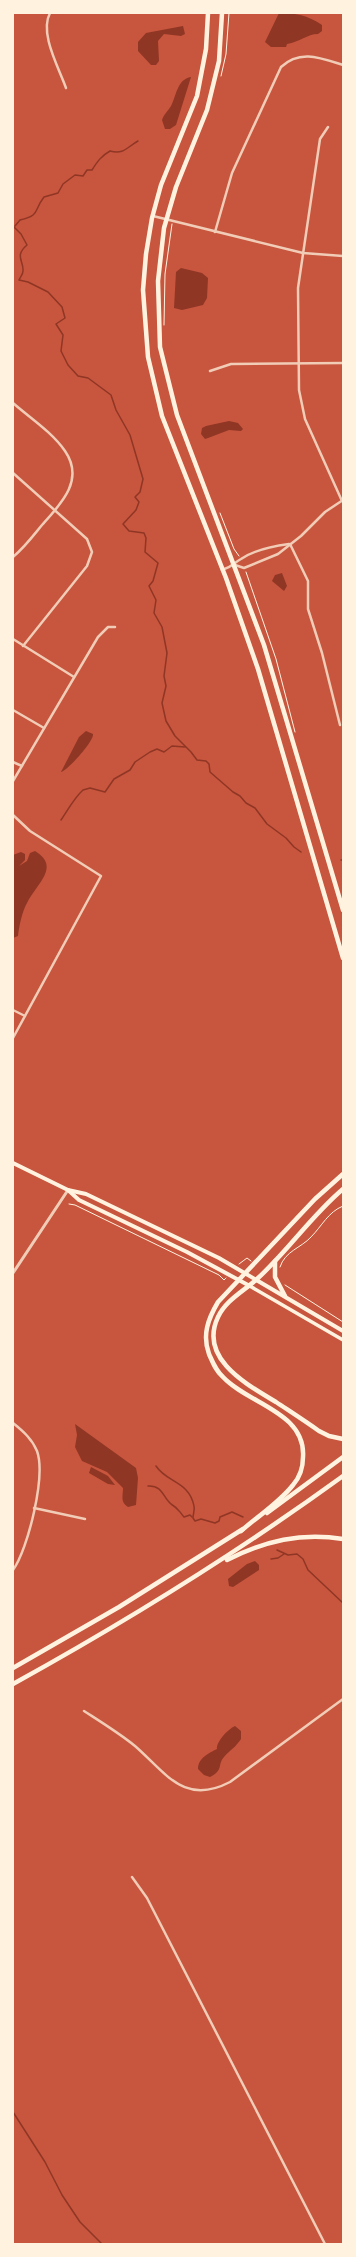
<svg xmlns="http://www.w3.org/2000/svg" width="356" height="2257" viewBox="0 0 356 2257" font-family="Roboto,sans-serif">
<rect width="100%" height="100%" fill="#c8553d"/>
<g fill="#8f3625">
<path d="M279 13C296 13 307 15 322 25V31L318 34C307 34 300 42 287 44L286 47H271L265 42Z"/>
<polygon points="183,26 185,34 181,36 164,34 158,41 159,61 156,65 151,65 138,51 138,42 146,33"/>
<path d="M191 77 176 125 170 129H165L162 120C164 114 168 111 171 106 176 97 177 79 191 77Z"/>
<polygon points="181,268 202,273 208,278 207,298 203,305 182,310 174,308 176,272"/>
<polygon points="229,421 238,423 243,429 241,431 229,430 208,438 205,439 201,434 202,428 206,426"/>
<polygon points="282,573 287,586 284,591 272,581 275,575"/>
<path d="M86 731 93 734C94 741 67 771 61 772L79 737Z"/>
<path d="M35 851C61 867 37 883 27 903 22 912 19 926 18 936L13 938V855L21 852 25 854V860L19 866 27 861 30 853Z"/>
<path d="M75 1424 136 1468 138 1478 136 1505 128 1507C120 1502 123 1496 123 1488L107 1472 82 1461 75 1447 77 1435Z"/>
<polygon points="91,1467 108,1476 115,1485 108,1484 89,1473"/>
<polygon points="255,1561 259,1565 259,1570 233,1587 229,1586 228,1579 247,1564"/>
<path d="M235 1726 241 1731V1739C236 1747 229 1751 224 1757 217 1765 224 1770 210 1777L204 1775 198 1769C198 1758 209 1753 217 1749 216 1742 228 1729 235 1726Z"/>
</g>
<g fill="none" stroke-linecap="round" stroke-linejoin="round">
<g stroke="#8f3625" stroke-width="1.5">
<path d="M13 226 21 234 27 245C14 256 24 261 23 271 23 275 20 277 19 280L28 282 48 292 62 307 65 318 56 324 63 335 61 351 68 365 78 376 88 378 111 395 116 410 130 435 143 479 140 492 135 497 139 502 136 510 123 524 129 531 144 533 146 538 145 552 158 563 153 581 149 586 156 600 154 613 162 627 167 653 164 676 166 686 162 703 166 721 175 736 191 752 197 760 206 761 209 764 210 772 233 792 240 796 246 803 255 808 267 824 286 838 294 847 301 852"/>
<path d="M15 226 20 220C41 215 33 211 44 197L58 193 63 184 75 175 83 176 87 170H92C97 162 101 156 110 151 124 155 127 147 138 141"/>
<path d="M61 820C68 810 74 798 83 790L90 788 105 792 114 779 130 770 135 762 150 752 157 749 164 752 172 746 185 747"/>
<polyline points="341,860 343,860"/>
<path d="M156 1466C167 1483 189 1481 194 1506 195 1510 193 1514 193 1518L195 1521 201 1519 215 1523 219 1521 220 1517 232 1512 243 1517"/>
<path d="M148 1486C163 1485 163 1498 171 1504 179 1509 178 1510 184 1517L190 1515 192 1517"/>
<polyline points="277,1550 288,1555 297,1554 303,1559 308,1570 343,1603"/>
<polyline points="271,1559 278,1558 284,1554"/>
<polyline points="13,2112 45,2162 62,2195 80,2222 102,2244"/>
</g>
<g stroke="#fff3e0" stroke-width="1">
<polyline points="221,76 226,54 229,13"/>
<polyline points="164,325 165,274 172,224"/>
<polyline points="220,513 234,549 239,556"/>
<polyline points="246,572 276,659 295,732"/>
<polyline points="69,1204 75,1205 219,1275 224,1280 226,1278"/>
<polyline points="239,1264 247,1258 251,1261"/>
<path d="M280 1267C285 1251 301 1248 311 1237 322 1226 328 1212 343 1206"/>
<polyline points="285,1285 343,1322"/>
</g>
<g stroke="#f1ccb7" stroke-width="2.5">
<path d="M50 13C39 33 59 68 66 88"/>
<polyline points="328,127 320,139 298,288 299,390 305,419 342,501"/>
<polyline points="153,216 303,253 343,256"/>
<path d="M215 232 232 173 281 67C300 49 321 58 343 65"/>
<polyline points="210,371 231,364 343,363"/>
<path d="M13 403C30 418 52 432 65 451 85 480 61 504 42 525 33 536 24 548 13 557"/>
<polyline points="13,473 87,539 92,552 87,566 23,646"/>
<polyline points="290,544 308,581 308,609 322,653 340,725"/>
<polyline points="235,565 244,568 278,554 301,536 325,512 343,500"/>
<path d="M222 570C234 566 232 564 241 559 254 550 274 546 289 544"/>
<polyline points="13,639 74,677"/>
<polyline points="13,710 44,728"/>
<polyline points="13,762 22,766"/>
<polyline points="13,781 98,637 108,627 115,627"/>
<polyline points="13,815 30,831 101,876 13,1038"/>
<polyline points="13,1010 25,1016"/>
<path d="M13 1423C23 1431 32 1439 37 1451 46 1476 28 1549 13 1570"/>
<polyline points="34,1508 85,1519"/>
<path d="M84 1711C101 1722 119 1733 135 1746 166 1773 184 1806 230 1782L343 1699"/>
<polyline points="132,1877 147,1898 325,2244"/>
</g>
<polyline stroke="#f1ccb7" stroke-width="3" points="13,1273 68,1190"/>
<polyline stroke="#fff3e0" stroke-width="3.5" points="248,1285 343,1340"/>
<g stroke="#fff3e0" stroke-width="4">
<polyline points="13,1163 68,1190 79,1200 187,1252 248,1285"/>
<polyline points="68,1190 86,1194 219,1258 343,1331"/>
</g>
<g stroke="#fff3e0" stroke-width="4.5">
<polyline points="208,13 206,49 197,96 161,185 152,218 146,254 143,290 148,357 162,416 226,578 258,669 343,958"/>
<polyline points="222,13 219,61 207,110 176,187 164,228 158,281 160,347 177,415 264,645 343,910"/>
<path d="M343 1189C311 1216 288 1251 257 1279 244 1291 226 1300 218 1317 198 1359 248 1385 276 1402 291 1412 305 1421 319 1431L329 1436 343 1439"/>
<polyline points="275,1261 275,1277 285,1296"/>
<polyline points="267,1513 343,1457"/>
<path d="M241 1531C258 1516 279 1503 293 1485 300 1477 303 1467 303 1457 306 1412 248 1404 223 1377 216 1371 213 1363 209 1354 202 1335 208 1319 218 1302L315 1199 343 1174"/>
<path d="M227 1560C265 1541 301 1532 343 1539"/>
<polyline points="13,1668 119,1607 243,1529"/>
<path d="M13 1684C127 1621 237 1553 343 1476"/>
</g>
</g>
<rect width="356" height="2257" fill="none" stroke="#fff3e0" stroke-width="28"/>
</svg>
